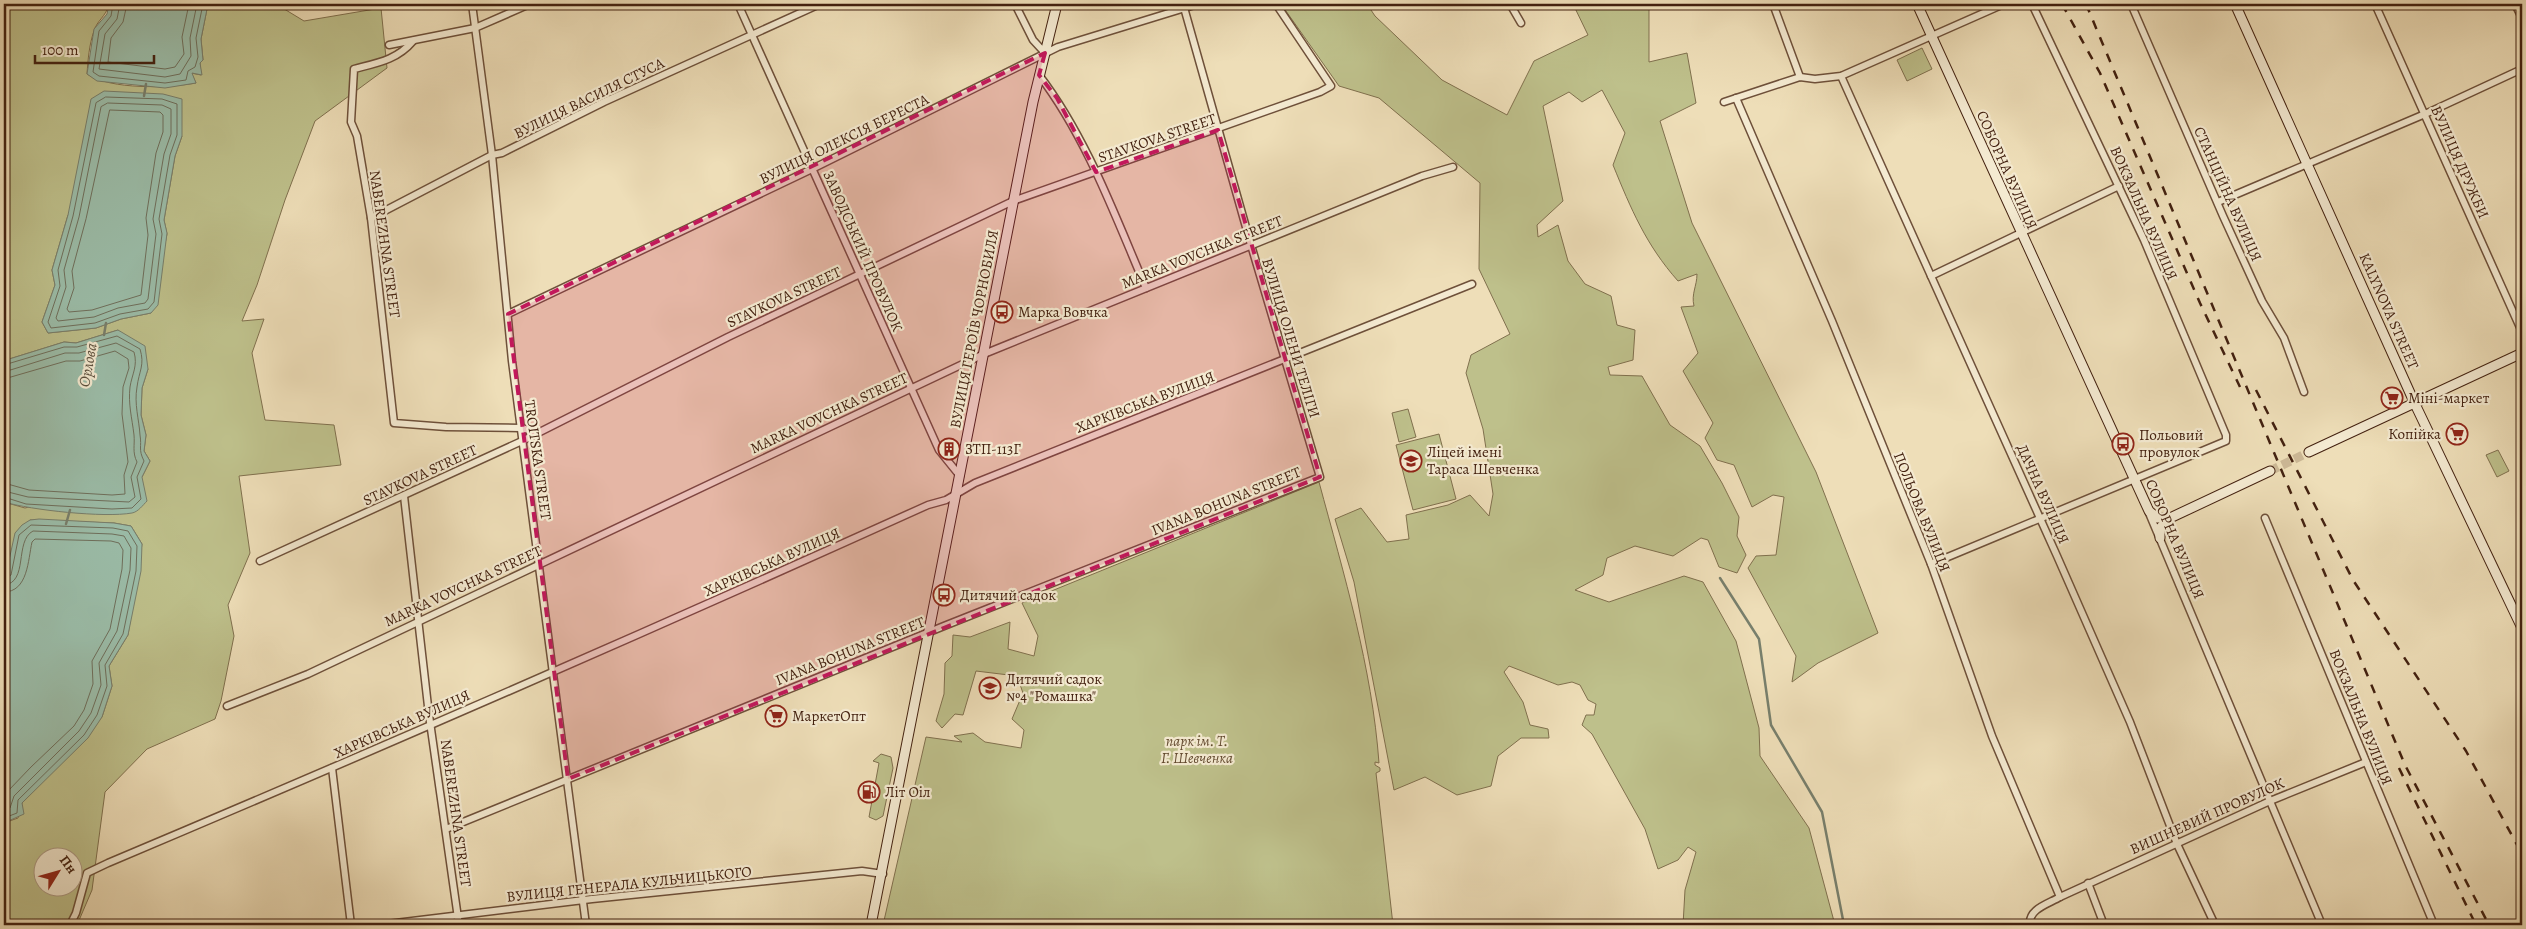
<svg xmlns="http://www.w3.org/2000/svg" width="2526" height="929" viewBox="0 0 2526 929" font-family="Alegreya,serif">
<rect width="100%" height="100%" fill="#eedeb8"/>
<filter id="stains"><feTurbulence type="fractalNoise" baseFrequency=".004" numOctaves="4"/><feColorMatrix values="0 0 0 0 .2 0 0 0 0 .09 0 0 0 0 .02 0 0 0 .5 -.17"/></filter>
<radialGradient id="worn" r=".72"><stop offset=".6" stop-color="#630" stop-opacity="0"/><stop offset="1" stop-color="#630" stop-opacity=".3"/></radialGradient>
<g fill="#bec08b" stroke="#80704e" fill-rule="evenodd">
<path d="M4 4H109C106 17 97 20 94 31 89 45 88 60 87 74 111 90 168 88 196 83L191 73 201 75 200 63 203 60 201 39 208 4H276L304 21 381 8 387 68 315 121 285 200 257 285 242 321 264 319 252 353 265 420 334 425 341 465 239 476 250 553 228 605 234 636 221 701 215 719 147 749 105 792 92 890 77 925H4V823L18 818 22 803 102 717 112 686 109 666 128 635 142 544 131 526 114 523 30 520 8 567 4 583V502L25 508 142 477 150 461 144 451 146 435 141 415 142 388 148 369 118 330 76 343 64 342 6 360 4 366ZM182 136 175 156 164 220 167 234 151 313 121 319 96 328 48 333 42 322 55 285 52 270 68 215ZM42 856H72V886H42Z"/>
<path d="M1281 4H1367L1375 16 1442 80 1507 115 1534 61 1588 35 1573 4H1649V62L1687 53 1696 103 1660 121 1692 223 1816 472 1878 633 1818 663 1792 682 1796 656 1748 568 1756 556 1776 555 1784 497 1773 495 1752 507 1734 465 1717 460 1705 438 1713 423 1683 371 1698 353 1681 307 1694 306C1691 294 1697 286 1697 274L1678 281C1646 245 1631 209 1613 165L1625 133 1602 90 1582 102 1569 92 1543 106 1563 201 1537 225 1538 237 1558 225 1568 261 1585 284 1611 296 1617 325 1635 330 1633 360 1608 367 1610 375 1642 376 1670 425 1700 446 1722 483 1739 517 1737 536 1746 555 1737 573 1719 567 1708 540 1701 538 1673 556 1635 546 1607 558 1603 575 1575 590 1609 602 1684 576 1703 582 1736 641 1759 728 1760 756 1809 828 1835 925H1683L1685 890 1696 852 1688 847 1678 860 1658 869 1645 829 1592 734 1582 725 1586 715H1594L1596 704 1588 700 1580 685 1572 682 1558 685 1509 666 1504 672 1523 702 1530 725 1548 729 1549 738H1521L1498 756 1491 786 1457 795 1425 777 1394 790 1354 582 1335 519 1361 508 1387 542 1409 539 1406 515 1448 505 1470 495 1489 516 1493 494 1483 429 1466 373 1471 355 1510 334 1479 269 1480 183 1379 98 1339 86Z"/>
<polygon points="1922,48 1932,69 1907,81 1897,60"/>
<polygon points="1408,409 1416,437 1399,442 1392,413"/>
<polygon points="1439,434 1456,499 1413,510 1396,445"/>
<polygon points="2498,450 2509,471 2497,477 2486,455"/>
<path d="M1319 482C1344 575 1372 667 1379 763L1375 762V765L1380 768V771L1376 773 1393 925H883L926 737 962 742 954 736 973 733 985 742 1021 748 1024 730 1012 719 1023 693 1017 676 976 671 963 715 955 714 942 728 936 721 944 694 945 663 952 656 953 635 970 637 1010 622 1008 649 1034 656 1038 636 1022 603Z"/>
<polygon points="881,754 891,757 893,768 883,816 876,820 869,817 879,763 873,761"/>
</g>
<g fill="#9bbda9" stroke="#787f6c">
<polygon points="109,4 208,4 201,39 203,60 200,63 202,75 192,73 196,83 165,88 97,81 87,74 94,29 107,14"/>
<polygon points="104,91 163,94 182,99 182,136 175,156 164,220 167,233 158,305 151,313 121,319 96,328 48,333 42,322 55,285 52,270 68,215 91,99"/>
<path d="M118 330 145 346 148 369 142 388 141 415 146 435 144 451 150 461 142 477 147 501C143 505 138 512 132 513 104 518 31 510 4 502V366L6 360 64 342 76 343Z"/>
<polygon points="39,519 114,523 131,526 142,544 141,571 128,635 109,666 112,686 102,717 88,738 22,803 24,814 4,823 4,583 15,533 22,525 30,520"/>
</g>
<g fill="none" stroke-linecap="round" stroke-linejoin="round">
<g stroke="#6f6f5c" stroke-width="1">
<polyline points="113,4 111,16 99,31 93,72 99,76 165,83 186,80 188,71 195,67 198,57 196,38 203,4"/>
<polyline points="120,4 117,19 105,34 99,69 165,77 180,74 191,56 190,38 197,4"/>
<polyline points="127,4 123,22 111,38 108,62 165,69 175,67 184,54 182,37 189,4"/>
<polygon points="106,97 162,99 177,104 177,135 170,155 159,219 162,234 154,302 148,309 120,314 95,323 51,328 48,322 60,286 58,270 73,216 96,103"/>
<polygon points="108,103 162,105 171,109 171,134 164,154 153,219 156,234 148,299 145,303 118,308 94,317 58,321 56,318 66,287 64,270 79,217 101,107"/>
<polygon points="110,110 160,112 163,115 163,132 156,153 146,218 148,235 141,295 92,310 69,312 67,309 74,288 72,271 86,219"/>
<path d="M4 365 64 347H77L117 336 140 349C145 365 139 371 137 387 134 404 139 419 140 435 142 447 138 449 144 461L137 477 141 499 132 508 112 509 26 504 4 497"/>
<path d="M4 372 65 353H79L116 343 134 352C138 366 132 374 130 387 128 404 132 418 134 435 135 445 132 452 137 462L131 477 135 497 129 502 28 497 4 491"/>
<polyline points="4,379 66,361 80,361 115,351 128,359 129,368 123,387 122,414 128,462 124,475 125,494 112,495 29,490 4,483"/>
<polyline points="4,579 11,575 19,535 31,525 113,528 128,531 137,546 136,571 123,634 105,665 107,686 97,715 84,735 18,800 17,813 4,818"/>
<path d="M4 585C29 583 14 541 33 531L112 534 124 536 131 548 130 570 117 631 99 663 101 685 91 713 79 731 14 796 10 808 4 811"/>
<path d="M4 592C28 592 28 560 32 542L35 539 111 541 119 543 123 550 122 569 110 629 92 661 93 684 84 710 74 726 31 767 8 791 4 798"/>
</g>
<g stroke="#787f6c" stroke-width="2.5">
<polyline points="144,96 146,84"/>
<polyline points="104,335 106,323"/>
<polyline points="66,524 70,510"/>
<polyline points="1720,578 1759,639 1771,725 1822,812 1844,925"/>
</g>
<polyline stroke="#ccb896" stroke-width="9" stroke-dasharray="9 4.5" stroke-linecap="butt" points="2270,471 2309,452"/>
<g stroke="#6e503a" stroke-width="9">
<g id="street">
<polyline points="472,4 492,155 512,361 586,925"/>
<polyline points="738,4 939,450 960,476"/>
<polyline points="1015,4 1033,40 1045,53"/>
<polyline points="1510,4 1521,23"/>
<polyline points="1773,4 1800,77"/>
<polyline points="2131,4 2223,216 2262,301 2284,338 2304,392"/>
<polyline points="2375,4 2522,332"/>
<polyline points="2515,4 2522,18"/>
<path d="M413 41C397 60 377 63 354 69L351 122 357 136 371 218 394 423 446 427 521 428 538 432"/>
<polyline points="389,45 475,28 530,4"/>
<path d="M1039 75C1087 138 1115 216 1146 288"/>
<polyline points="1841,76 2057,556 2130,722 2177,844 2215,925"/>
<path d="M1736 98 1832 321 1931 564 1992 736 2060 897C2048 904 2028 909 2030 925"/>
<polyline points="1724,102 1800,77 1815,79 1841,76 2004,4"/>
<polyline points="2218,202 2425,114 2522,69"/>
<polyline points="371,218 492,155 502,153 604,102 820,4"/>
<polyline points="1931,276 2119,186"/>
<polyline points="508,314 812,169 1058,47 1198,4"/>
<polyline points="404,496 429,715 459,925"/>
<polyline points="2149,513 2322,925"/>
<polyline points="2265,518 2434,925"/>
<polyline points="260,561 522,441 728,337 1013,201 1320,92 1331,86 1276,4"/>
<polyline points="1931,564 2226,441 2226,435 2144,240 2032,4"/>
<polyline points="227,706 308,674 984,354 1422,176 1453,167"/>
<polyline points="332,768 351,925"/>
<polyline points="446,829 944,626 1320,477 1251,245 1183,4"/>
<polyline points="2088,883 2104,925"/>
<polyline points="2060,897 2270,801 2366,762"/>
<path d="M70 925 76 913 87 873 108 863C383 747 656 628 928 505L946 500 975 483 1472 284"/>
<polyline points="379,925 592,899 862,871 883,874"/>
</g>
</g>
<g stroke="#432110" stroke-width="11">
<g id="secondary">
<polyline points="1917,4 2149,511 2157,518 2170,518 2270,471"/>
<polyline points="2235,4 2415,404 2522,628"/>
<polyline points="2309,452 2522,353"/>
<polyline points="2160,538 2160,528 2170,518"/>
<polyline points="871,925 1033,102 1057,4"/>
</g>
</g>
<use href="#street" stroke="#f4ead1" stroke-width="6"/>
<use href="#secondary" stroke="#f4ead1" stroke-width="9"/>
<g stroke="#432110" stroke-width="2.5" stroke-dasharray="9 9" stroke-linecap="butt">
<polyline points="2062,4 2100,73 2200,303 2240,387"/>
<polyline points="2086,4 2405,765 2489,925"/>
<polyline points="2256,390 2353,580 2466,751 2522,854"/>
<polyline points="2399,768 2476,925"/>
</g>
</g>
<path fill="#c2185b" fill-opacity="0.2" stroke="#c2185b" stroke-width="4" stroke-dasharray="10 6" stroke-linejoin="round" d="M1045 53 1039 75 1057 98 1096 172 1218 130 1320 477 568 779 508 314Z"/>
<defs>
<g id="bus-ring" transform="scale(1.125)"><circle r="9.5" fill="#f4ead1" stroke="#8f2418" stroke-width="1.5"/><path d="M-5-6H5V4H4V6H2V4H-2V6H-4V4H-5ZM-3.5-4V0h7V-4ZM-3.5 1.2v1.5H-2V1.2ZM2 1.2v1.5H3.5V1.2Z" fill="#8f2418"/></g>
<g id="supermarket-ring" transform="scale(1.125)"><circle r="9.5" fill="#f4ead1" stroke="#8f2418" stroke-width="1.5"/><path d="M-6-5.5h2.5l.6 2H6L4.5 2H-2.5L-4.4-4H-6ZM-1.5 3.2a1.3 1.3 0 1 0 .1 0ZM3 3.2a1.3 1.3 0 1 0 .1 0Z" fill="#8f2418"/></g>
<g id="building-ring" transform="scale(1.125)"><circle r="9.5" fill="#f4ead1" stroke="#8f2418" stroke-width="1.5"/><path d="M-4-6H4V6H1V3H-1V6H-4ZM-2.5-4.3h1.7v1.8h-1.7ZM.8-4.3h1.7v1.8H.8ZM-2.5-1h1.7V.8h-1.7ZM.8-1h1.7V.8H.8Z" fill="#8f2418"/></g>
<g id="school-ring" transform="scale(1.125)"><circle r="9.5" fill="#f4ead1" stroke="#8f2418" stroke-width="1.5"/><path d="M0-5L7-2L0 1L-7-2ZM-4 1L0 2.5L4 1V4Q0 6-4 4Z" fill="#8f2418"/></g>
<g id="fuel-ring" transform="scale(1.125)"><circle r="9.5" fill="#f4ead1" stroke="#8f2418" stroke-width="1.5"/><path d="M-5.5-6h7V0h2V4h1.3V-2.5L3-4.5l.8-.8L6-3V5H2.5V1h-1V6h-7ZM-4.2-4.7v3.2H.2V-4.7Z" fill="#8f2418"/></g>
</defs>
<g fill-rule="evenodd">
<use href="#bus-ring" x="1002" y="312"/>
<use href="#supermarket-ring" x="2392" y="398"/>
<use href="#supermarket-ring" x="2457" y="434"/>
<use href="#bus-ring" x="2123" y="444"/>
<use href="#building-ring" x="949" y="449"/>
<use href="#school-ring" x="1411" y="461"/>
<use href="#bus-ring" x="944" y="595"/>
<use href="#school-ring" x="990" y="688"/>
<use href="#supermarket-ring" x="776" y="716"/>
<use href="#fuel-ring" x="869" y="792"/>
</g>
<g text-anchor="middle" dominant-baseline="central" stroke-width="4.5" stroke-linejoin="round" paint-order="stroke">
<g font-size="15" fill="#432110" stroke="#f4ead1">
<text transform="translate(589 98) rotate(-26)">ВУЛИЦЯ ВАСИЛЯ СТУСА</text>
<text transform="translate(1157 138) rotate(-19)">STAVKOVA STREET</text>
<text transform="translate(844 139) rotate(-26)">ВУЛИЦЯ ОЛЕКСІЯ БЕРЕСТА</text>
<text transform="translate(2460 162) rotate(66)">ВУЛИЦЯ ДРУЖБИ</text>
<text transform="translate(2007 170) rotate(66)">СОБОРНА ВУЛИЦЯ</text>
<text transform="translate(2228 194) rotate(66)">СТАНЦІЙНА ВУЛИЦЯ</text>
<text transform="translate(2144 213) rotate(66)">ВОКЗАЛЬНА ВУЛИЦЯ</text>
<text transform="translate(385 244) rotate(82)">NABEREZHNA STREET</text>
<text transform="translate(863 251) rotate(66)">ЗАВОДСЬКИЙ ПРОВУЛОК</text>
<text transform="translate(1202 252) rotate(-22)">MARKA VOVCHKA STREET</text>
<text transform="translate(784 297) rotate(-25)">STAVKOVA STREET</text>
<text transform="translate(2389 311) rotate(66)">KALYNOVA STREET</text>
<text transform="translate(974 329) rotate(-79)">ВУЛИЦЯ ГЕРОЇВ ЧОРНОБИЛЯ</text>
<text transform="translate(1291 338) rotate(73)">ВУЛИЦЯ ОЛЕНИ ТЕЛІГИ</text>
<text transform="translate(1145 402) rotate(-21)">ХАРКІВСЬКА ВУЛИЦЯ</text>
<text transform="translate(829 413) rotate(-25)">MARKA VOVCHKA STREET</text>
<text transform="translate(538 460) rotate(82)">TROITSKA STREET</text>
<text transform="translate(420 475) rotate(-25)">STAVKOVA STREET</text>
<text transform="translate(2043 494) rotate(66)">ДАЧНА ВУЛИЦЯ</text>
<text transform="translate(1226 501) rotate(-22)">IVANA BOHUNA STREET</text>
<text transform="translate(1922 512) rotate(68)">ПОЛЬОВА ВУЛИЦЯ</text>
<text transform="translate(2175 539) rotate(67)">СОБОРНА ВУЛИЦЯ</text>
<text transform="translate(772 562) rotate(-24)">ХАРКІВСЬКА ВУЛИЦЯ</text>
<text transform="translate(463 586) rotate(-25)">MARKA VOVCHKA STREET</text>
<text transform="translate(850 651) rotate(-22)">IVANA BOHUNA STREET</text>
<text transform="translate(2361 717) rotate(68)">ВОКЗАЛЬНА ВУЛИЦЯ</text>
<text transform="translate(402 724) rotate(-24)">ХАРКІВСЬКА ВУЛИЦЯ</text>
<text transform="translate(456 813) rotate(82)">NABEREZHNA STREET</text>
<text transform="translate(2207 816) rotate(-24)">ВИШНЕВИЙ ПРОВУЛОК</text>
<text transform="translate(629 884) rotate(-6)">ВУЛИЦЯ ГЕНЕРАЛА КУЛЬЧИЦЬКОГО</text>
</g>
<g font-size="15" fill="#432110" stroke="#f4ead1" text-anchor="start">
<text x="1018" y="312">Марка Вовчка</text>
<text x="2408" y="398">Міні-маркет</text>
<text x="2441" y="434" text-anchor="end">Копійка</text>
<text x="2139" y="435">Польовий<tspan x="2139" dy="17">провулок</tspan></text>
<text x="965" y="449">ЗТП-113Г</text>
<text x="1427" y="452">Ліцей імені<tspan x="1427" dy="17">Тараса Шевченка</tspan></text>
<text x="960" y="595">Дитячий садок</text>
<text x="1006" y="679">Дитячий садок<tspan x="1006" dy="17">№4 "Ромашка"</tspan></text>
<text x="792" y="716">МаркетОпт</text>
<text x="885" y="792">Літ Оіл</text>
</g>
<g font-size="15" font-style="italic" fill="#62492f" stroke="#f4ead1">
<text x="1197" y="741">парк ім. Т.<tspan x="1197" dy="17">Г. Шевченка</tspan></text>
</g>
<g font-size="16" font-style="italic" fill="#5d503e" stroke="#f4ead1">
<text transform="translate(88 365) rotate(-80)">Орлова</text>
</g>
</g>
<rect width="2526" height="929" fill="none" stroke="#eedeb8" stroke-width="20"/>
<rect x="5" y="5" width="2516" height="919" fill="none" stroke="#432110" stroke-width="2.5"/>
<rect x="10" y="10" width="2506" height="909" fill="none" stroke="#432110"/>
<g transform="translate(58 872) rotate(53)"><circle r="24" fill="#f4ead1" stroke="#ad9a84"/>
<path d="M0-4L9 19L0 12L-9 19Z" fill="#8f2418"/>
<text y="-8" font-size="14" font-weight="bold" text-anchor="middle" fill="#432110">Пн</text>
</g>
<path d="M35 55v8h119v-8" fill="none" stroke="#432110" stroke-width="2.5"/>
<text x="42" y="55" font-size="15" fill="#432110" stroke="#f4ead1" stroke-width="4" paint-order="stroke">100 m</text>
<rect width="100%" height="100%" filter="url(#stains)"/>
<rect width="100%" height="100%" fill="url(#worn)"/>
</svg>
